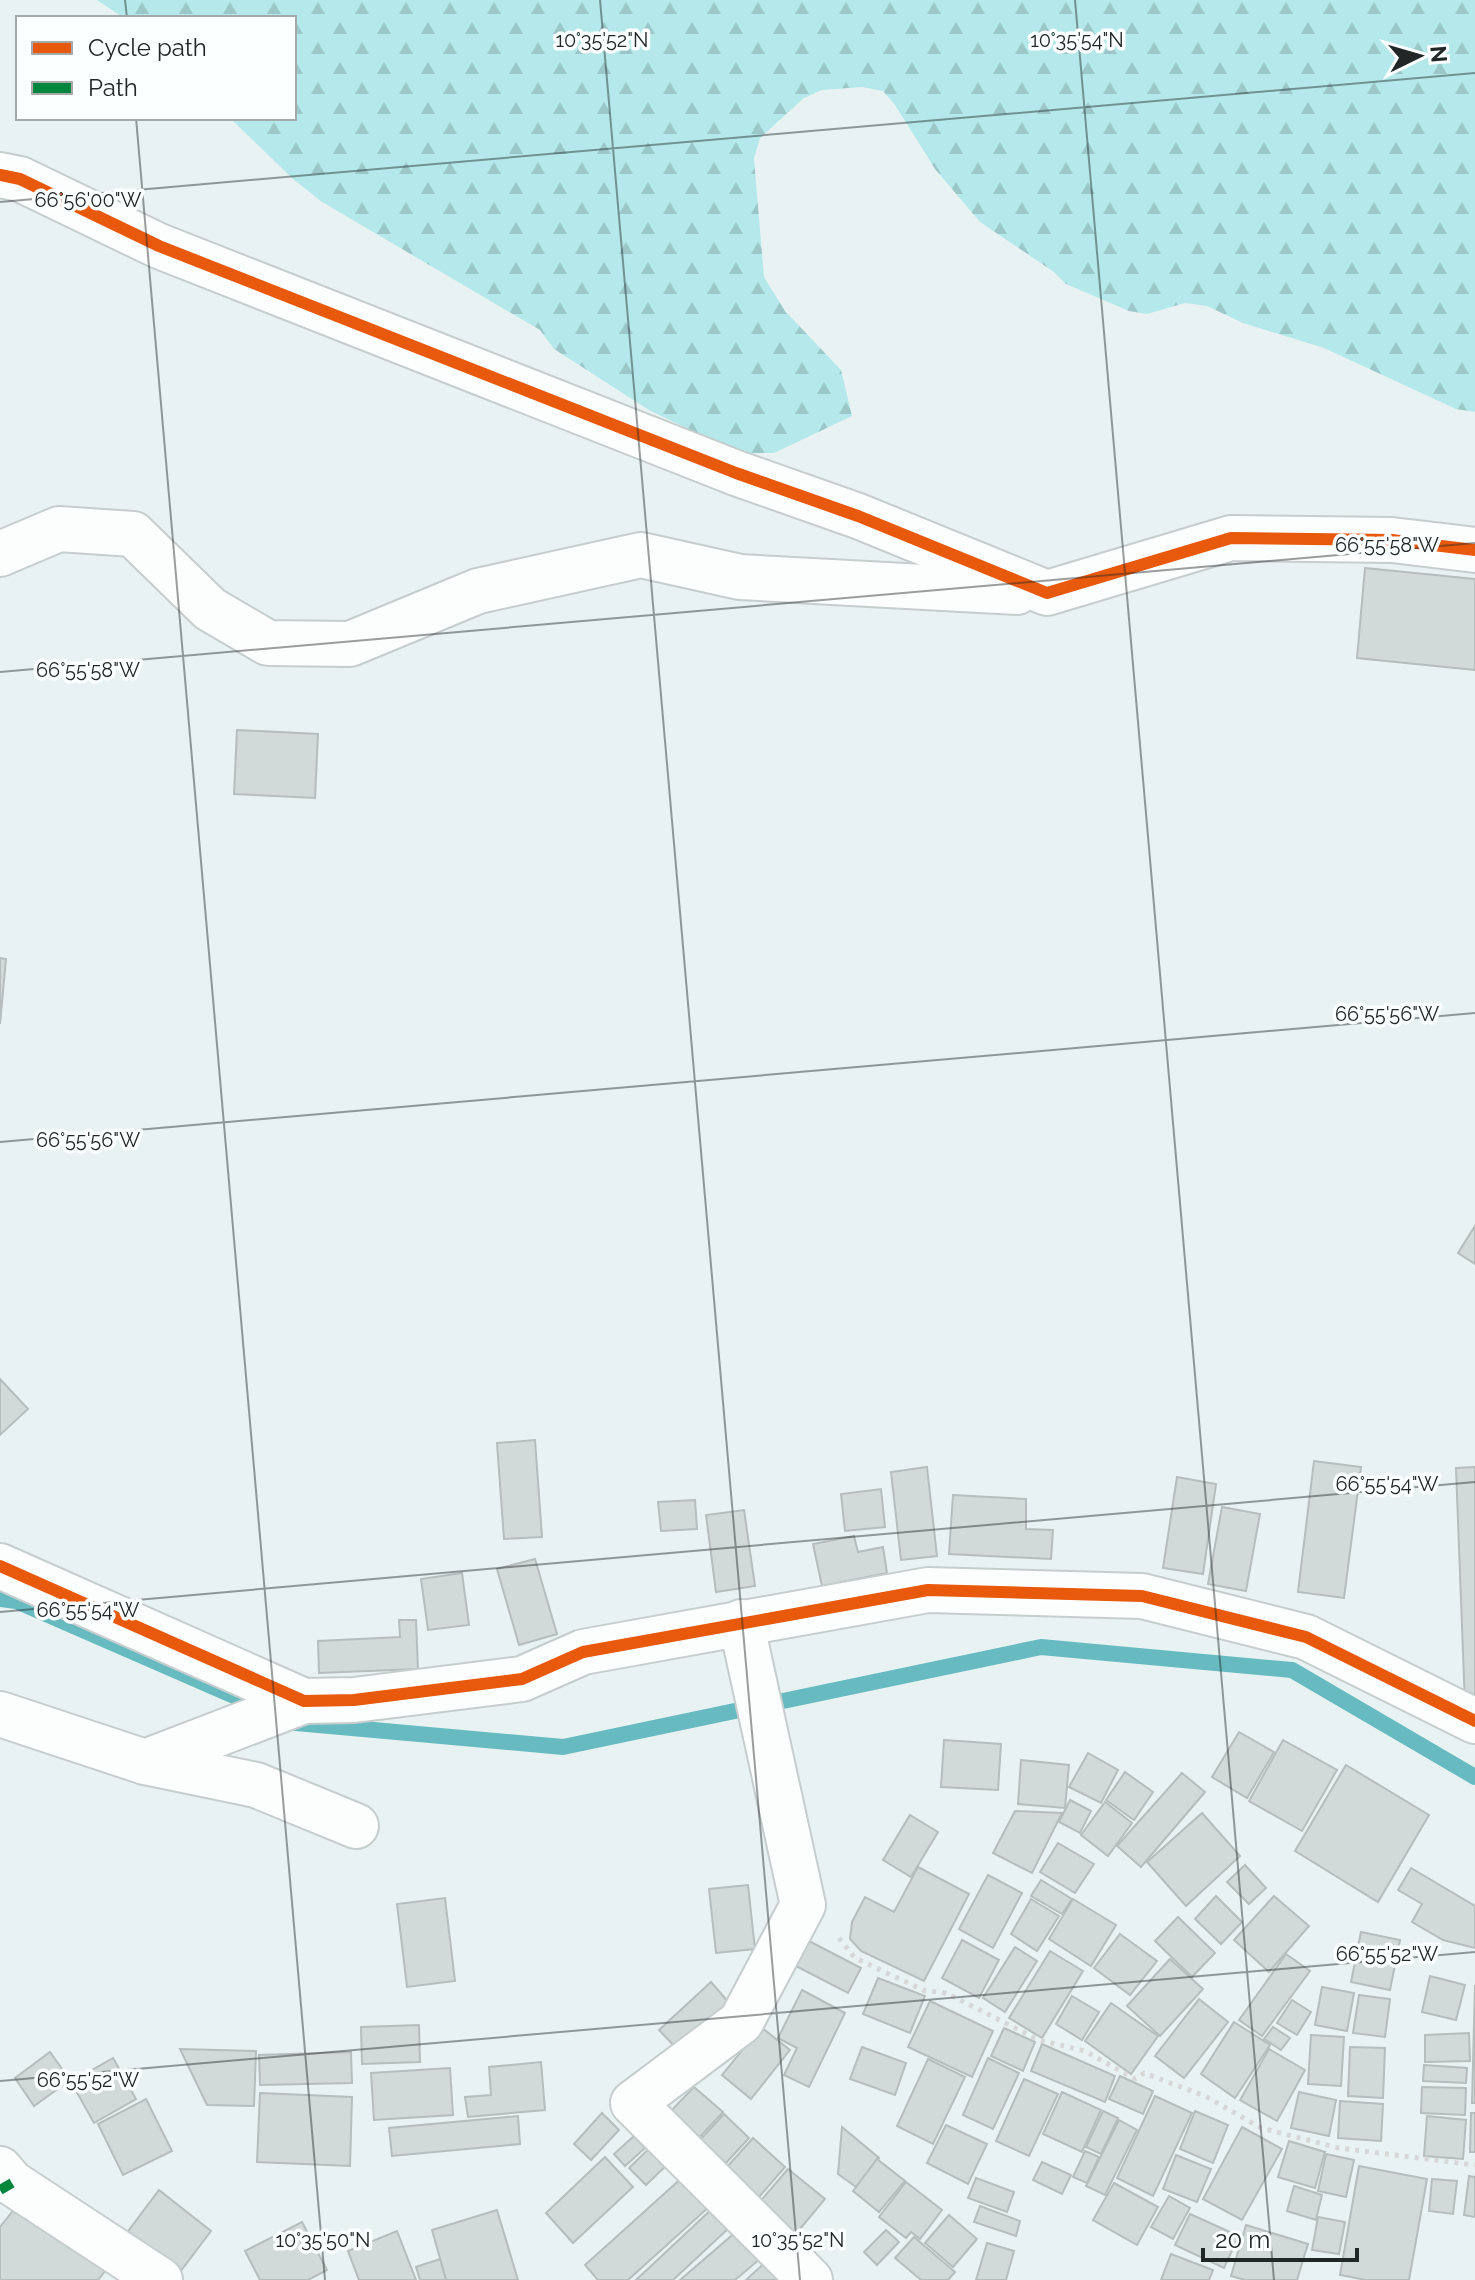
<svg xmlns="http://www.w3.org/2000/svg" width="1475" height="2280" viewBox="0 0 1475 2280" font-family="Raleway,sans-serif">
<defs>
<pattern id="forest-firs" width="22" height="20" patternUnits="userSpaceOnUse" patternTransform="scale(2)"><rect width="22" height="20" fill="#b5e8ea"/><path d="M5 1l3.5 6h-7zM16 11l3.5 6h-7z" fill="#9bc7c9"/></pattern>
</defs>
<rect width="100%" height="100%" fill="#e8f2f2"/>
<polygon fill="url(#forest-firs)" points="97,0 1475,0 1475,412 1456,409 1324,348 1243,323 1207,306 1185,303 1147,314 1129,311 1066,284 1054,272 980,222 935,169 895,105 883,91 862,87 822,90 804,98 760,138 754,159 764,277 785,311 841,370 852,416 774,453 738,453 649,410 554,349 540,330 322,202 293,179 230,118 294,118 294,18 124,18"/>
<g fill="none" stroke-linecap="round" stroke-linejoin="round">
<g stroke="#67bbc0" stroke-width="16">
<polyline points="0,1599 16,1601 264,1709"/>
<polyline points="285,1718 296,1723 563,1747 1041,1647 1292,1670 1475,1777"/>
</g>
</g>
<g fill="#d1d9d9" stroke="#b5bdbd" stroke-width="2">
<polygon points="1365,568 1475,579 1475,670 1357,658"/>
<polygon points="237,730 318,734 315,798 234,794"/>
<polygon points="0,958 6,959 0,1024"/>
<polygon points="1475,1226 1475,1264 1458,1253"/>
<polygon points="0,1379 28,1409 0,1435"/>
<polygon points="535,1440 542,1537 504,1539 497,1443"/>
<polygon points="1314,1461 1361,1467 1344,1598 1298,1592"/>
<polygon points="927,1467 937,1556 901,1560 891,1472"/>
<polygon points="1475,1467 1475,1704 1465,1705 1456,1468"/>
<polygon points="1177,1477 1216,1484 1203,1574 1163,1568"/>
<polygon points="881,1489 885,1527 845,1531 841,1494"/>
<polygon points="953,1495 1026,1499 1026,1529 1053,1530 1051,1559 949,1554"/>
<polygon points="695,1500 697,1529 661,1531 658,1502"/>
<polygon points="1222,1507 1260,1514 1246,1591 1208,1584"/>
<polygon points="744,1510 755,1586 716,1592 706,1515"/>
<polygon points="854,1536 858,1552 883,1547 887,1573 822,1586 813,1544"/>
<polygon points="535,1559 557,1634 519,1645 497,1569"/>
<polygon points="462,1573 469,1625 428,1630 421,1579"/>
<polygon points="399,1620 416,1620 418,1669 319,1673 318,1641 400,1637"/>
<polygon points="1239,1732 1274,1752 1247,1798 1212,1777"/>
<polygon points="944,1740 1001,1744 998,1790 941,1787"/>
<polygon points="1283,1740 1337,1770 1302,1831 1249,1801"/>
<polygon points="1088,1753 1118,1770 1101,1803 1069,1787"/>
<polygon points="1021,1760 1069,1765 1065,1808 1018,1804"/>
<polygon points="1346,1765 1429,1815 1378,1902 1295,1851"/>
<polygon points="1125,1772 1153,1792 1134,1820 1106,1800"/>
<polygon points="1182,1773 1205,1792 1141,1867 1117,1846"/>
<polygon points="1070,1800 1091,1811 1080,1833 1059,1822"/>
<polygon points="1105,1802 1132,1823 1108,1856 1081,1835"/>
<polygon points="1015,1811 1062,1813 1032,1873 993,1853"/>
<polygon points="1202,1813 1240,1856 1186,1906 1147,1862"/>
<polygon points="910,1815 938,1832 911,1877 883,1860"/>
<polygon points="1058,1843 1094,1864 1075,1893 1040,1872"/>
<polygon points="1245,1865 1266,1888 1249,1904 1227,1882"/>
<polygon points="918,1867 969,1894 924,1981 861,1951 850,1939 852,1922 865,1897 894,1912"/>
<polygon points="1411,1868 1475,1906 1475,1948 1443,1940 1412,1922 1422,1904 1398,1890"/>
<polygon points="988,1875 1022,1893 993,1948 959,1929"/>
<polygon points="1041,1880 1072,1899 1062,1914 1031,1896"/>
<polygon points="748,1885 755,1949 716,1953 709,1889"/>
<polygon points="1216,1896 1242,1922 1221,1944 1195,1919"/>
<polygon points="1274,1896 1309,1926 1269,1972 1234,1940"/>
<polygon points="445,1898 455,1981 407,1987 397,1904"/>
<polygon points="1031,1899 1059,1916 1037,1951 1011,1934"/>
<polygon points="1073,1899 1116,1925 1091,1966 1049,1939"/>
<polygon points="1178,1917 1215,1953 1192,1977 1155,1941"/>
<polygon points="1361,1932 1400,1940 1390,1990 1351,1982"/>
<polygon points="1120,1934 1157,1961 1130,1995 1094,1968"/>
<polygon points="807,1940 861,1968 848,1993 794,1965"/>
<polygon points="962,1940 999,1960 979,1998 942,1978"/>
<polygon points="1015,1947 1037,1961 1005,2012 983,1998"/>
<polygon points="1050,1951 1083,1971 1042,2038 1009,2018"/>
<polygon points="1286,1954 1310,1971 1262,2036 1239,2020"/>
<polygon points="1170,1959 1203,1989 1160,2036 1127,2006"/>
<polygon points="1430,1976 1465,1985 1456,2020 1422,2012"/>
<polygon points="878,1978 925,1996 910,2033 863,2014"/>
<polygon points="711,1982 731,2005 680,2052 659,2030"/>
<polygon points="1475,1985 1475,2103 1472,2103"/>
<polygon points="1322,1987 1354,1993 1347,2031 1315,2025"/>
<polygon points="802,1990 845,2013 809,2087 784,2075 797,2048 778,2038"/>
<polygon points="1359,1995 1390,1999 1385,2037 1353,2033"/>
<polygon points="1072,1996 1099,2012 1082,2040 1056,2024"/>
<polygon points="1199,1999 1228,2022 1184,2078 1155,2056"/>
<polygon points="1292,2000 1311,2012 1297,2035 1277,2023"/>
<polygon points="930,2001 993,2031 972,2077 908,2047"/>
<polygon points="1111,2003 1158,2036 1131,2074 1085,2041"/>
<polygon points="1234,2022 1270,2045 1235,2098 1201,2074"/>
<polygon points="419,2025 420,2062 362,2064 361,2027"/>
<polygon points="761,2027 790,2050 751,2099 722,2075"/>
<polygon points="1273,2027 1290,2038 1281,2050 1264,2039"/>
<polygon points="1004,2028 1035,2042 1023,2071 991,2056"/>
<polygon points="1469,2033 1470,2061 1425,2062 1425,2035"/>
<polygon points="1311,2035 1344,2037 1341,2086 1308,2084"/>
<polygon points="1042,2044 1115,2076 1105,2102 1031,2071"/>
<polygon points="862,2047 906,2063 895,2095 850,2079"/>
<polygon points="1350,2047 1385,2048 1383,2098 1348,2096"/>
<polygon points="180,2049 256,2051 254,2106 207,2105"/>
<polygon points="1269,2049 1305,2070 1277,2121 1240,2100"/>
<polygon points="50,2052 70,2080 34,2106 15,2078"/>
<polygon points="351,2052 352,2083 260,2085 259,2055"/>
<polygon points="113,2058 136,2099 94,2123 71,2082"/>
<polygon points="988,2058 1019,2073 993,2129 963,2115"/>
<polygon points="928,2059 965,2077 933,2144 897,2126"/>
<polygon points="541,2062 545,2110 468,2117 465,2097 491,2095 489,2067"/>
<polygon points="1424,2065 1467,2068 1466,2083 1423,2081"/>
<polygon points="450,2068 453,2115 374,2120 371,2073"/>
<polygon points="1120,2076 1153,2091 1143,2114 1109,2099"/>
<polygon points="1024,2079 1058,2094 1029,2156 996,2141"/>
<polygon points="694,2087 723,2112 696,2141 667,2115"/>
<polygon points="1422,2087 1466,2088 1465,2115 1421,2113"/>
<polygon points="1062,2092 1101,2110 1082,2152 1043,2134"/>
<polygon points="1299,2092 1336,2100 1329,2136 1291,2128"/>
<polygon points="260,2093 352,2097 350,2166 257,2162"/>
<polygon points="1155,2096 1192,2113 1153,2196 1117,2178"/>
<polygon points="146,2099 172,2151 123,2175 98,2124"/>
<polygon points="1340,2101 1383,2104 1381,2141 1338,2138"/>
<polygon points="1103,2111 1118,2118 1101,2154 1086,2147"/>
<polygon points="1195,2111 1228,2125 1213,2163 1180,2149"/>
<polygon points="602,2113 619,2130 591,2160 574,2144"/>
<polygon points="1471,2113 1475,2113 1475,2152 1470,2152"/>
<polygon points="724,2114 749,2138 726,2163 700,2140"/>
<polygon points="518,2116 520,2144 392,2156 389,2128"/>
<polygon points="1427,2116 1466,2120 1463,2159 1424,2156"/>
<polygon points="1119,2120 1137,2130 1105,2195 1086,2186"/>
<polygon points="946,2125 987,2144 968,2184 927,2163"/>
<polygon points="842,2127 879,2158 856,2187 838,2174"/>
<polygon points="1242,2127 1282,2149 1242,2220 1203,2199"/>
<polygon points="634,2136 645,2148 625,2166 614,2154"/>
<polygon points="753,2138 785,2167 759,2197 727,2167"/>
<polygon points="1289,2141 1325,2152 1315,2188 1278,2177"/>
<polygon points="655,2143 671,2161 646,2185 629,2168"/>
<polygon points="1085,2151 1099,2157 1087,2183 1073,2177"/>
<polygon points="1326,2154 1354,2160 1346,2197 1318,2191"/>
<polygon points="1176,2155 1211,2169 1197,2202 1163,2189"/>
<polygon points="605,2157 633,2187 573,2243 546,2213"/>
<polygon points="877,2159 905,2181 879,2212 853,2191"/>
<polygon points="1042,2162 1071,2175 1062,2194 1033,2180"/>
<polygon points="1359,2166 1427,2179 1409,2280 1366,2280 1340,2275"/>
<polygon points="788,2169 825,2199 795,2235 758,2204"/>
<polygon points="684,2176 710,2206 628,2280 598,2280 585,2265"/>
<polygon points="1469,2176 1475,2177 1475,2217 1464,2215"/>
<polygon points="976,2178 1014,2192 1007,2212 968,2198"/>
<polygon points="1432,2179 1457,2181 1453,2214 1429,2211"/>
<polygon points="906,2182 942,2210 920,2239 911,2232 906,2238 879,2217"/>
<polygon points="1114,2183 1158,2207 1137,2245 1093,2220"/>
<polygon points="1294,2186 1322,2195 1316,2220 1287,2211"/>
<polygon points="159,2190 211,2231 174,2280 120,2242"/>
<polygon points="1169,2196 1190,2208 1173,2239 1151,2227"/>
<polygon points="24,2197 110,2265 98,2280 0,2280 0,2227"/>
<polygon points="980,2206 1020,2221 1016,2236 974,2222"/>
<polygon points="713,2208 730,2227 673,2280 636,2280"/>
<polygon points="497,2210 518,2280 446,2280 432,2230"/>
<polygon points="1190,2214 1239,2236 1224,2268 1175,2245"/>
<polygon points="949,2215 977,2239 953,2267 925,2243"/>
<polygon points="1318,2217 1345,2222 1339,2254 1312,2250"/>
<polygon points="302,2222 327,2270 308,2280 260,2280 245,2251"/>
<polygon points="744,2225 767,2253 735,2280 680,2280"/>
<polygon points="1246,2225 1308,2244 1297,2280 1245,2280 1231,2276"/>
<polygon points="886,2230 899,2242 877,2265 864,2252"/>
<polygon points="397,2231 416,2280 359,2280 348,2251"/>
<polygon points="914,2237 955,2272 948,2280 921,2280 895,2258"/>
<polygon points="987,2243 1014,2251 1006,2280 976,2280"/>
<polygon points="1171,2254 1213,2270 1209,2280 1161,2280"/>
<polygon points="440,2259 446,2280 420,2280 416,2267"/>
<polygon points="769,2259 783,2280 746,2280"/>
</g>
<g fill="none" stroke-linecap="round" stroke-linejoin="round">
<g stroke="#c6cdcd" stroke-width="48">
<g id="street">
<polyline points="0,175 20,179 159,246 736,473 858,516 1047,593 1231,538 1392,540 1475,550"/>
<polyline points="0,554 59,529 133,534 210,609 268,643 350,644 478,591 641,555 740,577 1017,592"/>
<polyline points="0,1566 304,1701 354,1700 522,1679 583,1652 928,1590 1142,1596 1306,1637 1475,1721"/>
<polyline points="741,1622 803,1905 741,2022 633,2103 810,2280"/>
<polyline points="0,1714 145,1762 256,1785 356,1826"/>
<polyline points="145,1762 304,1701"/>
<polyline points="0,2169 12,2183 160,2280"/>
</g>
</g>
<polyline stroke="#d6d8d8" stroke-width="5" stroke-dasharray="4 6" stroke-linecap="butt" points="839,1938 855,1958 923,1990 946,1993 1039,2040 1085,2051 1135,2079 1144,2073 1205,2096 1261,2128 1339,2148 1475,2165"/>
<use href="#street" stroke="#fcfdfd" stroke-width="44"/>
<polyline stroke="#00873e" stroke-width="10" stroke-dasharray="20 10" stroke-linecap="butt" points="0,2190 12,2183"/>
<g stroke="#fcffff" stroke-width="17">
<g id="cycleway">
<polyline points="0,175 20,179 159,246 736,473 858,516 1047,593 1231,538 1392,540 1475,550"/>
<polyline points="0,1566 304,1701 354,1700 522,1679 583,1652 928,1590 1142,1596 1306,1637 1475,1721"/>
</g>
</g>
<use href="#cycleway" stroke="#e8590c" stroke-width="12"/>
</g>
<path fill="none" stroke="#212727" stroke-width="2" stroke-opacity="0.45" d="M125 0 127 18M600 0 800 2280M1075 0 1274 2280M136 118 325 2280M0 202 1475 73M0 672 1475 543M0 1142 1475 1013M0 1612 1475 1482M0 2081 1475 1952"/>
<g font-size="20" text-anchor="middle" fill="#212727" stroke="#fcffff" stroke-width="7" stroke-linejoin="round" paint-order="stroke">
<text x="602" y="47">10°35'52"N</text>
<text x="1077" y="47">10°35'54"N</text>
<text x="88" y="207">66°56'00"W</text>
<text x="1387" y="552">66°55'58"W</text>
<text x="88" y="677">66°55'58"W</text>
<text x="1387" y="1021">66°55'56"W</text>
<text x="88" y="1147">66°55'56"W</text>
<text x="1387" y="1491">66°55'54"W</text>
<text x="88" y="1617">66°55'54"W</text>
<text x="1387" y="1961">66°55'52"W</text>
<text x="88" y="2087">66°55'52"W</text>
<text x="323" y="2247">10°35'50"N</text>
<text x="798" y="2247">10°35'52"N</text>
</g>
<rect x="16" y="16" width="280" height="104" fill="#fcffff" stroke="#a4a9a9" stroke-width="2"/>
<rect x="32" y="42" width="40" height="12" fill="#e8590c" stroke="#a4a9a9" stroke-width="2"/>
<text x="88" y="56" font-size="24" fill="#212727">Cycle path</text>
<rect x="32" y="82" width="40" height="12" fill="#00873e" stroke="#a4a9a9" stroke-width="2"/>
<text x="88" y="96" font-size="24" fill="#212727">Path</text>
<g transform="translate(1419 56) rotate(85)" stroke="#fcffff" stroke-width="6" paint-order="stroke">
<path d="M0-6L14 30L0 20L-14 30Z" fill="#212727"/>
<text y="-12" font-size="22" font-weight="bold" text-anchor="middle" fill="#212727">N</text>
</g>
<path d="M1203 2248v12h154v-12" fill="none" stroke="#212727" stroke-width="4"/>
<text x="1215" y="2248" font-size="24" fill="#212727" stroke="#fcffff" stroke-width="6" paint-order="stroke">20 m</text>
</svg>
